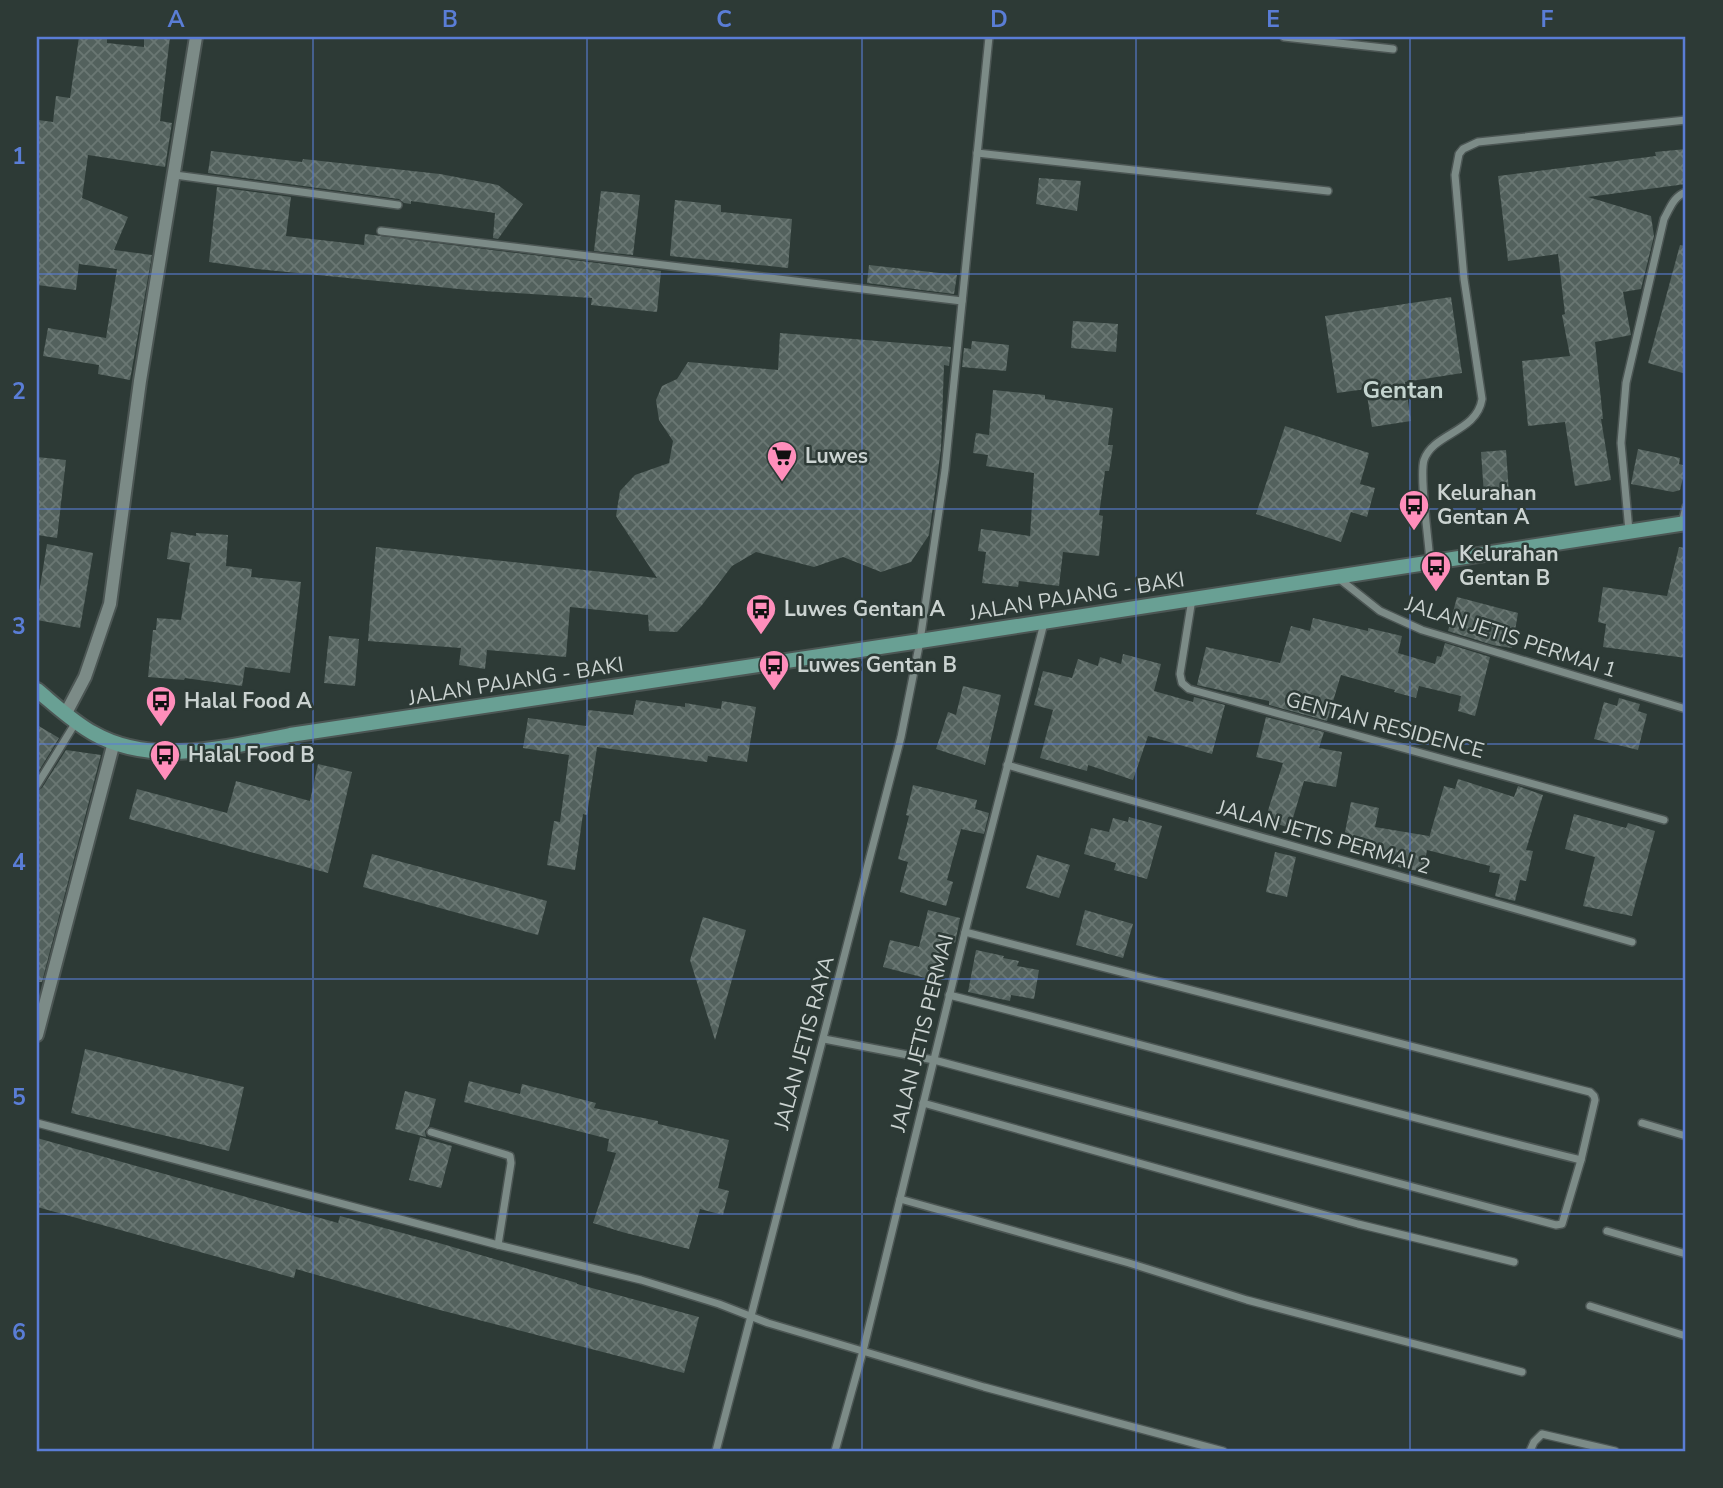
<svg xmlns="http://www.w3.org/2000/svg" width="1723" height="1488" viewBox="0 0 1723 1488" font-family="'Nunito Sans',sans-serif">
<defs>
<pattern id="building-cross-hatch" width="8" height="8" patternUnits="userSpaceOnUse" patternTransform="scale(1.75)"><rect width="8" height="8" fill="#53615d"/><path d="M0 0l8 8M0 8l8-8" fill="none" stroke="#6a7773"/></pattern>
</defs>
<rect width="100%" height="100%" fill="#2d3a36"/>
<g fill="url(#building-cross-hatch)">
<polygon points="79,37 107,37 107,43 144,47 144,37 170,37 160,121 172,123 165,167 88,155 82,198 128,217 114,250 152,255 130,380 98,374 99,365 43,356 48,328 106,338 117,269 79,264 76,290 37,285 38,120 53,122 56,96 70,98"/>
<polygon points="1686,149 1686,184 1588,197 1651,216 1654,236 1641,289 1623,292 1631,335 1595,342 1603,419 1601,419 1611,480 1575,486 1565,422 1528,426 1522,361 1570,356 1562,315 1565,314 1558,254 1508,261 1498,176 1656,156 1655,152"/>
<polygon points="211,151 302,162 303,159 440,174 498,185 523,204 498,239 493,238 495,213 411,201 411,204 404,203 399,199 208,173"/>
<polygon points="1039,178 1081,181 1077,211 1036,204"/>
<polygon points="217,187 291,197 286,236 364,245 365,234 661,271 657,312 591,305 592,298 469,290 257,269 209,262"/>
<polygon points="601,191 640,195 633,255 594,251"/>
<polygon points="675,200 721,205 721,212 792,219 788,268 670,256"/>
<polygon points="1680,245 1686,246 1686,374 1648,363"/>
<polygon points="869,265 957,275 954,294 867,283"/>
<polygon points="1451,297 1462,373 1405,382 1411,421 1372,427 1366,389 1337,393 1325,316"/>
<polygon points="1073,321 1118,324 1116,352 1071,348"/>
<polygon points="780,333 951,347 949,366 944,365 941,449 929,535 911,562 881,572 843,557 814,567 756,552 732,566 702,605 677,632 649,631 648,615 570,607 566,657 487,650 485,669 459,665 461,648 368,641 376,547 657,578 616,516 620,491 635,475 669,463 673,441 659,420 656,400 662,386 677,379 688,362 778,370"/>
<polygon points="972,341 1009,345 1006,371 962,367 964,348 971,349"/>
<polygon points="993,390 1045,395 1045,399 1113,408 1108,445 1113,445 1109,471 1105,471 1099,515 1103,516 1099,556 1063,552 1059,586 1019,581 1018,587 982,583 986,552 978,551 981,529 1030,536 1034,473 986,466 988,455 973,453 976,433 989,435"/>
<polygon points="1285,426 1369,453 1360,484 1375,488 1367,517 1351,512 1341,542 1256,514"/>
<polygon points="1638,449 1680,458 1679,464 1686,466 1680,490 1673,492 1631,484"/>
<polygon points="1506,450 1509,493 1484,495 1481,452"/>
<polygon points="37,457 66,460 57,538 37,535"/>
<polygon points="171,532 196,536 196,533 228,535 226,566 252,569 251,577 301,582 290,673 245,667 242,686 185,678 184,680 148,677 153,630 156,630 157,618 181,620 190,563 167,559"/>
<polygon points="47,544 93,553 80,628 37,620 37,605"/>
<polygon points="1679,547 1686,548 1686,658 1603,647 1606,624 1598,622 1603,587 1667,596"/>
<polygon points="1457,597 1518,613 1512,648 1493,645 1448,631"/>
<polygon points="1313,618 1368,631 1368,628 1402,636 1398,653 1435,664 1437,656 1441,657 1445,643 1490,657 1475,716 1458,711 1461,696 1419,686 1416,698 1394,692 1395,690 1341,675 1327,721 1269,705 1269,701 1197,685 1206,647 1280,663 1291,626 1310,631"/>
<polygon points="329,636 359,639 355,686 324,683"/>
<polygon points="1123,654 1161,664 1154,691 1193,702 1194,697 1225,705 1212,754 1148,736 1133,780 1088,765 1087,771 1040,758 1053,710 1034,705 1043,671 1072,678 1078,659 1098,666 1100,657 1121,664"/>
<polygon points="963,686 1001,695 985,765 936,749 948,712 956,715"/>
<polygon points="1619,698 1640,704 1638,711 1647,714 1638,750 1594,739 1604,702 1617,706"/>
<polygon points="636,700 685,707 685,703 721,709 722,701 756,707 747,762 708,756 707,762 597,747 587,815 583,814 575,870 547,865 554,821 560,822 569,755 523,748 528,718 586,726 588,710 633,715"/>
<polygon points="1266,717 1324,732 1319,748 1342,752 1336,787 1304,781 1290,828 1265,820 1283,763 1256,757"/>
<polygon points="37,725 59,738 37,774"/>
<polygon points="66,750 101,755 42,982 37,982 37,791 42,788"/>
<polygon points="318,764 352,772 328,873 129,819 137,789 227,813 236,781 310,801"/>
<polygon points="1458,779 1514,797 1518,786 1543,795 1526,850 1533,851 1526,881 1520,880 1515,901 1495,896 1500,874 1489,872 1490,866 1427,850 1423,872 1398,867 1399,859 1352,849 1354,839 1344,837 1351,802 1379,808 1375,827 1429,836 1429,838 1444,786 1455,789"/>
<polygon points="913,785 977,800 975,809 989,813 984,834 961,829 947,880 953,882 946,906 900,892 908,862 898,859 909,816 906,815"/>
<polygon points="1574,814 1626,828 1628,823 1655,831 1632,916 1583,906 1595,857 1565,849"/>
<polygon points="1129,817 1162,826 1147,879 1114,870 1116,863 1084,854 1091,828 1109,832 1113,818 1128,822"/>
<polygon points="1275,852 1296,857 1287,897 1266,892"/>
<polygon points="372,854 547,901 538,935 363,887"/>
<polygon points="1037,855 1070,865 1059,898 1026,888"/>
<polygon points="928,910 960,918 955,943 943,940 933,980 883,967 890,940 919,947"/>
<polygon points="1085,910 1133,924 1123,958 1076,945"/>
<polygon points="703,917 746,930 715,1040 690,960"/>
<polygon points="976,950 1004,956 1003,958 1019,961 1017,966 1039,970 1034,999 1011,995 1010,1001 968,992"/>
<polygon points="85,1049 244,1087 229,1151 71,1113"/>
<polygon points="469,1081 520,1094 522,1084 596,1103 594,1108 658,1121 658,1124 729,1140 718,1188 729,1191 723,1215 700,1209 689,1249 622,1232 593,1223 616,1153 607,1151 609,1139 464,1102"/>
<polygon points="405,1091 436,1099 429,1126 425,1131 426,1137 395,1129"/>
<polygon points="420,1137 452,1146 441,1188 409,1180"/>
<polygon points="37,1138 338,1223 340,1216 432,1241 577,1283 577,1284 699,1317 684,1373 436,1309 296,1269 294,1278 37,1207"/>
</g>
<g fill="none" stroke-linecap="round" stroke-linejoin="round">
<g stroke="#4c5654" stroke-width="10">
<g id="minor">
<polyline points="1284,37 1393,49"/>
<polyline points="977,153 1328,191"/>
<polyline points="175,175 398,205"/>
<polyline points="381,231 962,301"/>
<polyline points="1682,523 1686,507"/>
<path d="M1629 531 1621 443 1626 383 1664 219C1670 208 1674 196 1686 192"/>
<path d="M1430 563C1429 541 1419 477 1424 460 1433 433 1477 432 1482 399L1464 279 1455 175 1459 154 1463 149 1478 142 1686 120"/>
<polyline points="1337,577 1380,611 1422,630 1686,709"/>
<polyline points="1192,599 1180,674 1182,683 1189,689 1664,820"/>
<polyline points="1007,765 1632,942"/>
<polyline points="37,785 76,722"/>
<path d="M949 995C1160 1048 1369 1108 1581 1160"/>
<polyline points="824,1039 934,1060 1556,1225 1562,1224 1581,1160 1595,1100 1594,1096 1590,1092 965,932"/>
<polyline points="923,1103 1358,1224 1514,1262"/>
<polyline points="37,1123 498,1245 641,1280 719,1304 768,1323 984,1387 1223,1451"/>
<polyline points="1642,1123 1686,1136"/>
<polyline points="431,1132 510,1156 511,1163 498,1245"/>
<polyline points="900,1199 1129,1263 1247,1300 1522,1372"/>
<polyline points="1607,1231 1686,1254"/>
<polyline points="1590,1306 1686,1336"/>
<polyline points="716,1451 901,737 920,641 945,470 989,37"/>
<polyline points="835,1451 863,1351 965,932 1044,623"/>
<polyline points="1530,1451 1534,1442 1542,1434 1615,1451"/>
</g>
</g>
<g stroke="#4c5654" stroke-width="16">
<g id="tertiary">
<polyline points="66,713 85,677 110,604 140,381 196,37"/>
<polyline points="37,1035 114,742"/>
</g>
</g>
<g stroke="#4c5654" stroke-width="18">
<path id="secondary" d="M37 690C55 705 73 722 93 733 152 767 228 747 290 735L920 641 1686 523"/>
</g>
<use href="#minor" stroke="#7c8b87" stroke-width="7"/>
<use href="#tertiary" stroke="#7c8b87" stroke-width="12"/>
<use href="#secondary" stroke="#69a094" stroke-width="14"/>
</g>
<path fill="none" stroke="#5a7dd6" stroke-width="2" stroke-opacity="0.55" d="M313 37V1451M587 37V1451M862 37V1451M1136 37V1451M1410 37V1451M37 274H1686M37 509H1686M37 744H1686M37 979H1686M37 1214H1686"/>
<defs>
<g id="supermarket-pin" transform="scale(1.575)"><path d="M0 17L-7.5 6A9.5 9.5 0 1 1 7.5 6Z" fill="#ff8ebb" stroke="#2d3a36"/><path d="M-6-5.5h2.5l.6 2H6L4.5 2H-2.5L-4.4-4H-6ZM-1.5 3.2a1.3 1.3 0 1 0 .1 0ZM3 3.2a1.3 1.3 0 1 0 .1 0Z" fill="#111"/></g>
<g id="bus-pin" transform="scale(1.575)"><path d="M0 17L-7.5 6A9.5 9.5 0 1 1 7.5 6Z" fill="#ff8ebb" stroke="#2d3a36"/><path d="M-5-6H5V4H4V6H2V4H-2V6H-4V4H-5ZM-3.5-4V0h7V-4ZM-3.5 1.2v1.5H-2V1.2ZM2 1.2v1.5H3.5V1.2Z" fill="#111"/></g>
</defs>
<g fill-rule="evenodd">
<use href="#supermarket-pin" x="782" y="456"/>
<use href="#bus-pin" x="1414" y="505"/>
<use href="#bus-pin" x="1436" y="566"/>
<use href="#bus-pin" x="761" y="609"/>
<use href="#bus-pin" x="774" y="665"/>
<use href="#bus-pin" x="161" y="701"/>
<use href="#bus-pin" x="165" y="755"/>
</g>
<g text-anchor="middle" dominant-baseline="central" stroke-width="5" stroke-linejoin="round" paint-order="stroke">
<g font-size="21" font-weight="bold" fill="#cbd3d1" stroke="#2d3a36" text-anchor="start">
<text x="805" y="456">Luwes</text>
<text x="1437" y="493">Kelurahan<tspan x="1437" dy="24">Gentan A</tspan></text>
<text x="1459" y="554">Kelurahan<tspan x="1459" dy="24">Gentan B</tspan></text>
<text x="784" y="609">Luwes Gentan A</text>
<text x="797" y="665">Luwes Gentan B</text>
<text x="184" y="701">Halal Food A</text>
<text x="188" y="755">Halal Food B</text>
</g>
<g font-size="21" fill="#cbd3d1" stroke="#2d3a36">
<text transform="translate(1077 596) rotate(-9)">JALAN PAJANG - BAKI</text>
<text transform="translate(1511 637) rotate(18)">JALAN JETIS PERMAI 1</text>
<text transform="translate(516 681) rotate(-9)">JALAN PAJANG - BAKI</text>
<text transform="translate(1385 725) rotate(15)">GENTAN RESIDENCE</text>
<text transform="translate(1324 837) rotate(16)">JALAN JETIS PERMAI 2</text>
<text transform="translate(922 1033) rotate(-76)">JALAN JETIS PERMAI</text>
<text transform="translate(804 1043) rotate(-75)">JALAN JETIS RAYA</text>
</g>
<g font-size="24" font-weight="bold" fill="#c4d4cf" stroke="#2d3a36">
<text x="1403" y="390">Gentan</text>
</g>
</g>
<rect width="1723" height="1488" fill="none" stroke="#2d3a36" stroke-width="77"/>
<rect x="38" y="38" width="1646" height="1412" fill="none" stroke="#5a7dd6" stroke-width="2.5"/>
<g font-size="23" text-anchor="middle" font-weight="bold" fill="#5a7dd6">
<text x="176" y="27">A</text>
<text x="450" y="27">B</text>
<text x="724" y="27">C</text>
<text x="999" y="27">D</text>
<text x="1273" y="27">E</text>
<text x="1547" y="27">F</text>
<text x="19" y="164">1</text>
<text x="19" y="399">2</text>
<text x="19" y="634">3</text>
<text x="19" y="870">4</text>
<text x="19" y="1105">5</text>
<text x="19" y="1340">6</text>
</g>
</svg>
